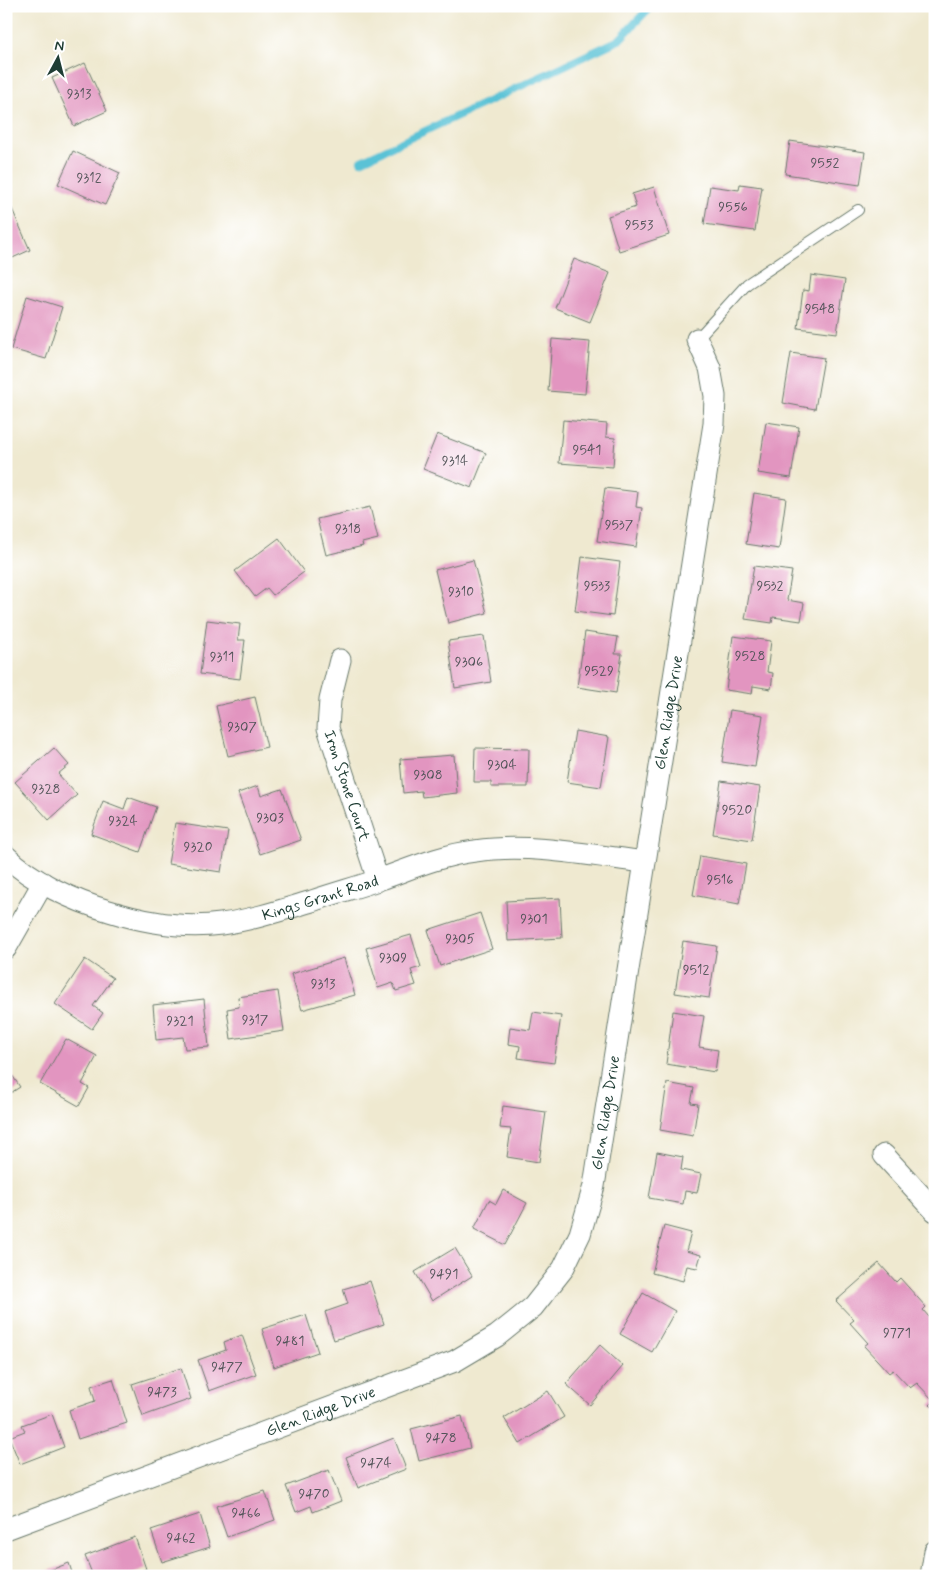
<svg xmlns="http://www.w3.org/2000/svg" width="941" height="1582" viewBox="0 0 941 1582" font-family="Mynerve,sans-serif">
<rect width="100%" height="100%" fill="#fff"/>
<filter id="ink" filterUnits="userSpaceOnUse"><feTurbulence type="fractalNoise" baseFrequency=".02" numOctaves="2"/><feDisplacementMap in="SourceGraphic" scale="10" xChannelSelector="R" yChannelSelector="G"/><feConvolveMatrix kernelMatrix="1 2 1 2 8 2 1 2 1" color-interpolation-filters="sRGB"/></filter>
<filter id="wash" filterUnits="userSpaceOnUse"><feTurbulence type="fractalNoise" baseFrequency=".0096" numOctaves="4" result="noise"/><feDisplacementMap in="SourceGraphic" scale="20" xChannelSelector="R" yChannelSelector="G"/><feGaussianBlur stdDeviation="1.12" result="paint"/><feColorMatrix in="noise" values="0 0 0 0 0 0 0 0 0 0 0 0 0 0 0 0 0 1.4 0 .05"/><feComposite in="paint" operator="in"/></filter>
<g filter="url(#wash)">
<rect width="100%" height="100%" fill="#efe9d0"/>
<g fill="none" stroke-linecap="round" stroke-linejoin="round">
<polyline stroke="#5ac2d6" stroke-width="8" points="361,161 619,40 651,6"/>
</g>
<g id="blocks">
<g fill="#e295c0">
<polygon points="85,63 107,111 74,126 52,78"/>
<polygon points="790,141 865,152 860,185 785,174"/>
<polygon points="73,151 120,173 105,205 58,184"/>
<polygon points="740,184 762,187 755,231 704,224 710,186 739,190"/>
<polygon points="654,187 669,235 619,251 608,216 636,207 632,194"/>
<polygon points="9,202 30,250 6,261 6,203"/>
<polygon points="574,259 610,273 590,322 555,308"/>
<polygon points="811,275 845,280 837,333 798,328 803,290 809,291"/>
<polygon points="27,296 62,307 46,359 11,349"/>
<polygon points="552,339 590,342 585,394 548,391"/>
<polygon points="791,353 824,358 815,409 783,403"/>
<polygon points="563,420 607,424 606,437 615,438 613,467 559,463"/>
<polygon points="766,422 799,427 791,478 758,473"/>
<polygon points="437,434 486,453 472,488 423,469"/>
<polygon points="605,488 638,492 636,507 642,508 636,547 597,541"/>
<polygon points="754,493 786,498 779,549 746,544"/>
<polygon points="370,507 378,539 362,543 363,546 326,555 317,519"/>
<polygon points="279,538 304,572 273,595 267,588 255,597 235,571"/>
<polygon points="582,557 620,562 613,616 575,611"/>
<polygon points="473,560 487,613 448,623 435,570"/>
<polygon points="754,566 792,571 787,600 804,603 801,621 773,617 772,623 745,619"/>
<polygon points="207,620 240,624 238,640 245,640 240,679 200,674"/>
<polygon points="585,632 618,637 615,654 622,654 616,693 577,687"/>
<polygon points="484,636 491,682 455,688 448,641"/>
<polygon points="733,636 771,641 767,672 773,673 771,689 753,686 752,694 726,690"/>
<polygon points="255,697 267,747 228,756 216,706"/>
<polygon points="730,710 763,715 755,767 722,762"/>
<polygon points="575,731 609,737 601,787 567,782"/>
<polygon points="54,748 69,765 58,774 77,795 49,820 15,782"/>
<polygon points="475,748 529,749 528,787 491,787 491,782 474,782"/>
<polygon points="454,755 457,793 422,797 421,791 403,793 400,759"/>
<polygon points="721,781 760,787 752,840 713,834"/>
<polygon points="258,786 261,796 282,789 301,840 260,854 238,793"/>
<polygon points="128,797 156,807 140,852 91,834 103,801 124,809"/>
<polygon points="175,823 228,831 221,872 168,864"/>
<polygon points="700,856 746,864 739,904 693,895"/>
<polygon points="560,898 562,938 508,941 506,901"/>
<polygon points="480,913 492,949 440,966 428,930"/>
<polygon points="411,935 421,967 411,970 416,985 396,991 393,983 378,988 366,948"/>
<polygon points="683,941 717,946 709,998 675,993"/>
<polygon points="344,958 355,995 302,1010 291,974"/>
<polygon points="85,959 113,978 93,1006 103,1013 92,1029 55,1004"/>
<polygon points="278,991 284,1031 231,1039 227,1009 239,1007 238,997"/>
<polygon points="204,999 209,1047 185,1049 183,1037 156,1040 153,1005"/>
<polygon points="673,1011 704,1016 699,1047 718,1050 715,1072 666,1064"/>
<polygon points="533,1012 561,1016 554,1063 518,1058 520,1046 508,1044 510,1027 530,1030"/>
<polygon points="66,1039 97,1056 82,1084 89,1088 79,1106 40,1084"/>
<polygon points="6,1066 20,1087 6,1096"/>
<polygon points="667,1083 694,1088 691,1103 698,1104 693,1136 660,1130"/>
<polygon points="503,1106 546,1112 539,1162 507,1157 511,1129 500,1128"/>
<polygon points="657,1152 683,1157 681,1170 701,1174 697,1193 685,1191 683,1204 649,1198"/>
<polygon points="503,1190 527,1203 505,1245 474,1229 489,1200 496,1204"/>
<polygon points="664,1226 691,1233 686,1251 701,1255 697,1268 687,1266 683,1281 652,1273"/>
<polygon points="455,1248 472,1276 432,1301 415,1272"/>
<polygon points="879,1263 896,1282 900,1278 926,1307 923,1310 935,1324 935,1409 930,1405 934,1401 917,1383 910,1388 893,1370 889,1373 864,1346 868,1343 850,1323 854,1320 836,1301"/>
<polygon points="370,1281 384,1324 334,1340 325,1312 348,1304 343,1289"/>
<polygon points="643,1293 675,1311 652,1352 620,1334"/>
<polygon points="306,1315 318,1352 274,1367 262,1329"/>
<polygon points="242,1335 256,1374 209,1391 198,1360 226,1350 224,1342"/>
<polygon points="600,1345 623,1366 590,1405 566,1384"/>
<polygon points="181,1368 191,1399 143,1416 132,1384"/>
<polygon points="113,1379 127,1423 78,1439 69,1410 95,1401 91,1386"/>
<polygon points="548,1391 564,1417 520,1444 504,1418"/>
<polygon points="52,1414 64,1447 20,1464 9,1437 25,1431 22,1425"/>
<polygon points="462,1416 470,1448 419,1461 411,1429"/>
<polygon points="394,1438 406,1469 358,1488 346,1457"/>
<polygon points="329,1470 341,1501 313,1512 311,1506 296,1512 286,1486"/>
<polygon points="265,1491 275,1520 227,1537 216,1506"/>
<polygon points="200,1514 210,1547 162,1562 151,1530"/>
<polygon points="135,1537 146,1569 128,1576 93,1576 85,1556"/>
<polygon points="69,1563 73,1576 35,1576"/>
</g>
</g>
</g>
<g filter="url(#ink)">
<use href="#blocks" fill-opacity="0" stroke="#68796b" stroke-width="1"/>
<g fill="none" stroke-linecap="round" stroke-linejoin="round">
<g stroke="#68796b" stroke-width="12">
<polyline id="service" points="697,339 747,284 858,210"/>
</g>
<g stroke="#68796b" stroke-width="23">
<g id="minor">
<path id="s1" d="M340 660 330 700 328 728 378 880"/>
<path id="s2" d="M6 856C33 882 74 901 109 911 144 922 183 929 221 924 252 920 282 910 312 901 335 893 358 887 381 879 412 868 442 855 475 851 530 843 589 855 644 862"/>
<polyline points="6,948 43,883"/>
<polyline points="884,1155 935,1211"/>
<path id="s3" d="M6 1529 455 1361 497 1336 533 1307 563 1269 580 1234 594 1186 714 424 715 396 710 368 697 339"/>
<polyline points="931,1576 935,1551"/>
</g>
</g>
<use href="#service" stroke="#fff" stroke-width="10"/>
<use href="#minor" stroke="#fff" stroke-width="21"/>
</g>
</g>
<g text-anchor="middle" dominant-baseline="central" stroke-width="4" stroke-linejoin="round" paint-order="stroke">
<g font-size="14" fill="#505357">
<text x="79" y="94">9313</text>
<text x="825" y="163">9552</text>
<text x="89" y="178">9312</text>
<text x="733" y="207">9556</text>
<text x="639" y="225">9553</text>
<text x="820" y="309">9548</text>
<text x="587" y="450">9541</text>
<text x="455" y="461">9314</text>
<text x="619" y="525">9537</text>
<text x="348" y="529">9318</text>
<text x="597" y="586">9533</text>
<text x="770" y="586">9532</text>
<text x="461" y="592">9310</text>
<text x="750" y="656">9528</text>
<text x="222" y="657">9311</text>
<text x="469" y="662">9306</text>
<text x="599" y="671">9529</text>
<text x="242" y="727">9307</text>
<text x="502" y="765">9304</text>
<text x="428" y="775">9308</text>
<text x="46" y="789">9328</text>
<text x="737" y="810">9520</text>
<text x="270" y="818">9303</text>
<text x="123" y="821">9324</text>
<text x="198" y="847">9320</text>
<text x="720" y="880">9516</text>
<text x="534" y="919">9301</text>
<text x="460" y="939">9305</text>
<text x="393" y="958">9309</text>
<text x="696" y="970">9512</text>
<text x="323" y="984">9313</text>
<text x="255" y="1020">9317</text>
<text x="180" y="1021">9321</text>
<text x="444" y="1274">9491</text>
<text x="897" y="1333">9771</text>
<text x="290" y="1341">9481</text>
<text x="227" y="1367">9477</text>
<text x="162" y="1392">9473</text>
<text x="441" y="1438">9478</text>
<text x="376" y="1463">9474</text>
<text x="314" y="1494">9470</text>
<text x="246" y="1513">9466</text>
<text x="181" y="1538">9462</text>
</g>
<g font-size="16" fill="#1f3d34" stroke="#fff">
<text stroke="none"><textPath href="#s3" startOffset="1191">Glen Ridge Drive</textPath></text>
<text stroke="none"><textPath href="#s1" startOffset="130">Iron Stone Court</textPath></text>
<text stroke="none"><textPath href="#s2" startOffset="334">Kings Grant Road</textPath></text>
<text stroke="none"><textPath href="#s3" startOffset="786">Glen Ridge Drive</textPath></text>
<text stroke="none"><textPath href="#s3" startOffset="336">Glen Ridge Drive</textPath></text>
</g>
</g>
<rect width="941" height="1582" fill="none" stroke="#fff" stroke-width="25"/>
<g transform="translate(58 58) rotate(7)" stroke="#ffffff" stroke-width="4" paint-order="stroke">
<path d="M0-4L9 19L0 12L-9 19Z" fill="#1f3d34"/>
<text y="-8" font-size="14" font-weight="bold" text-anchor="middle" fill="#1f3d34">N</text>
</g>
</svg>
